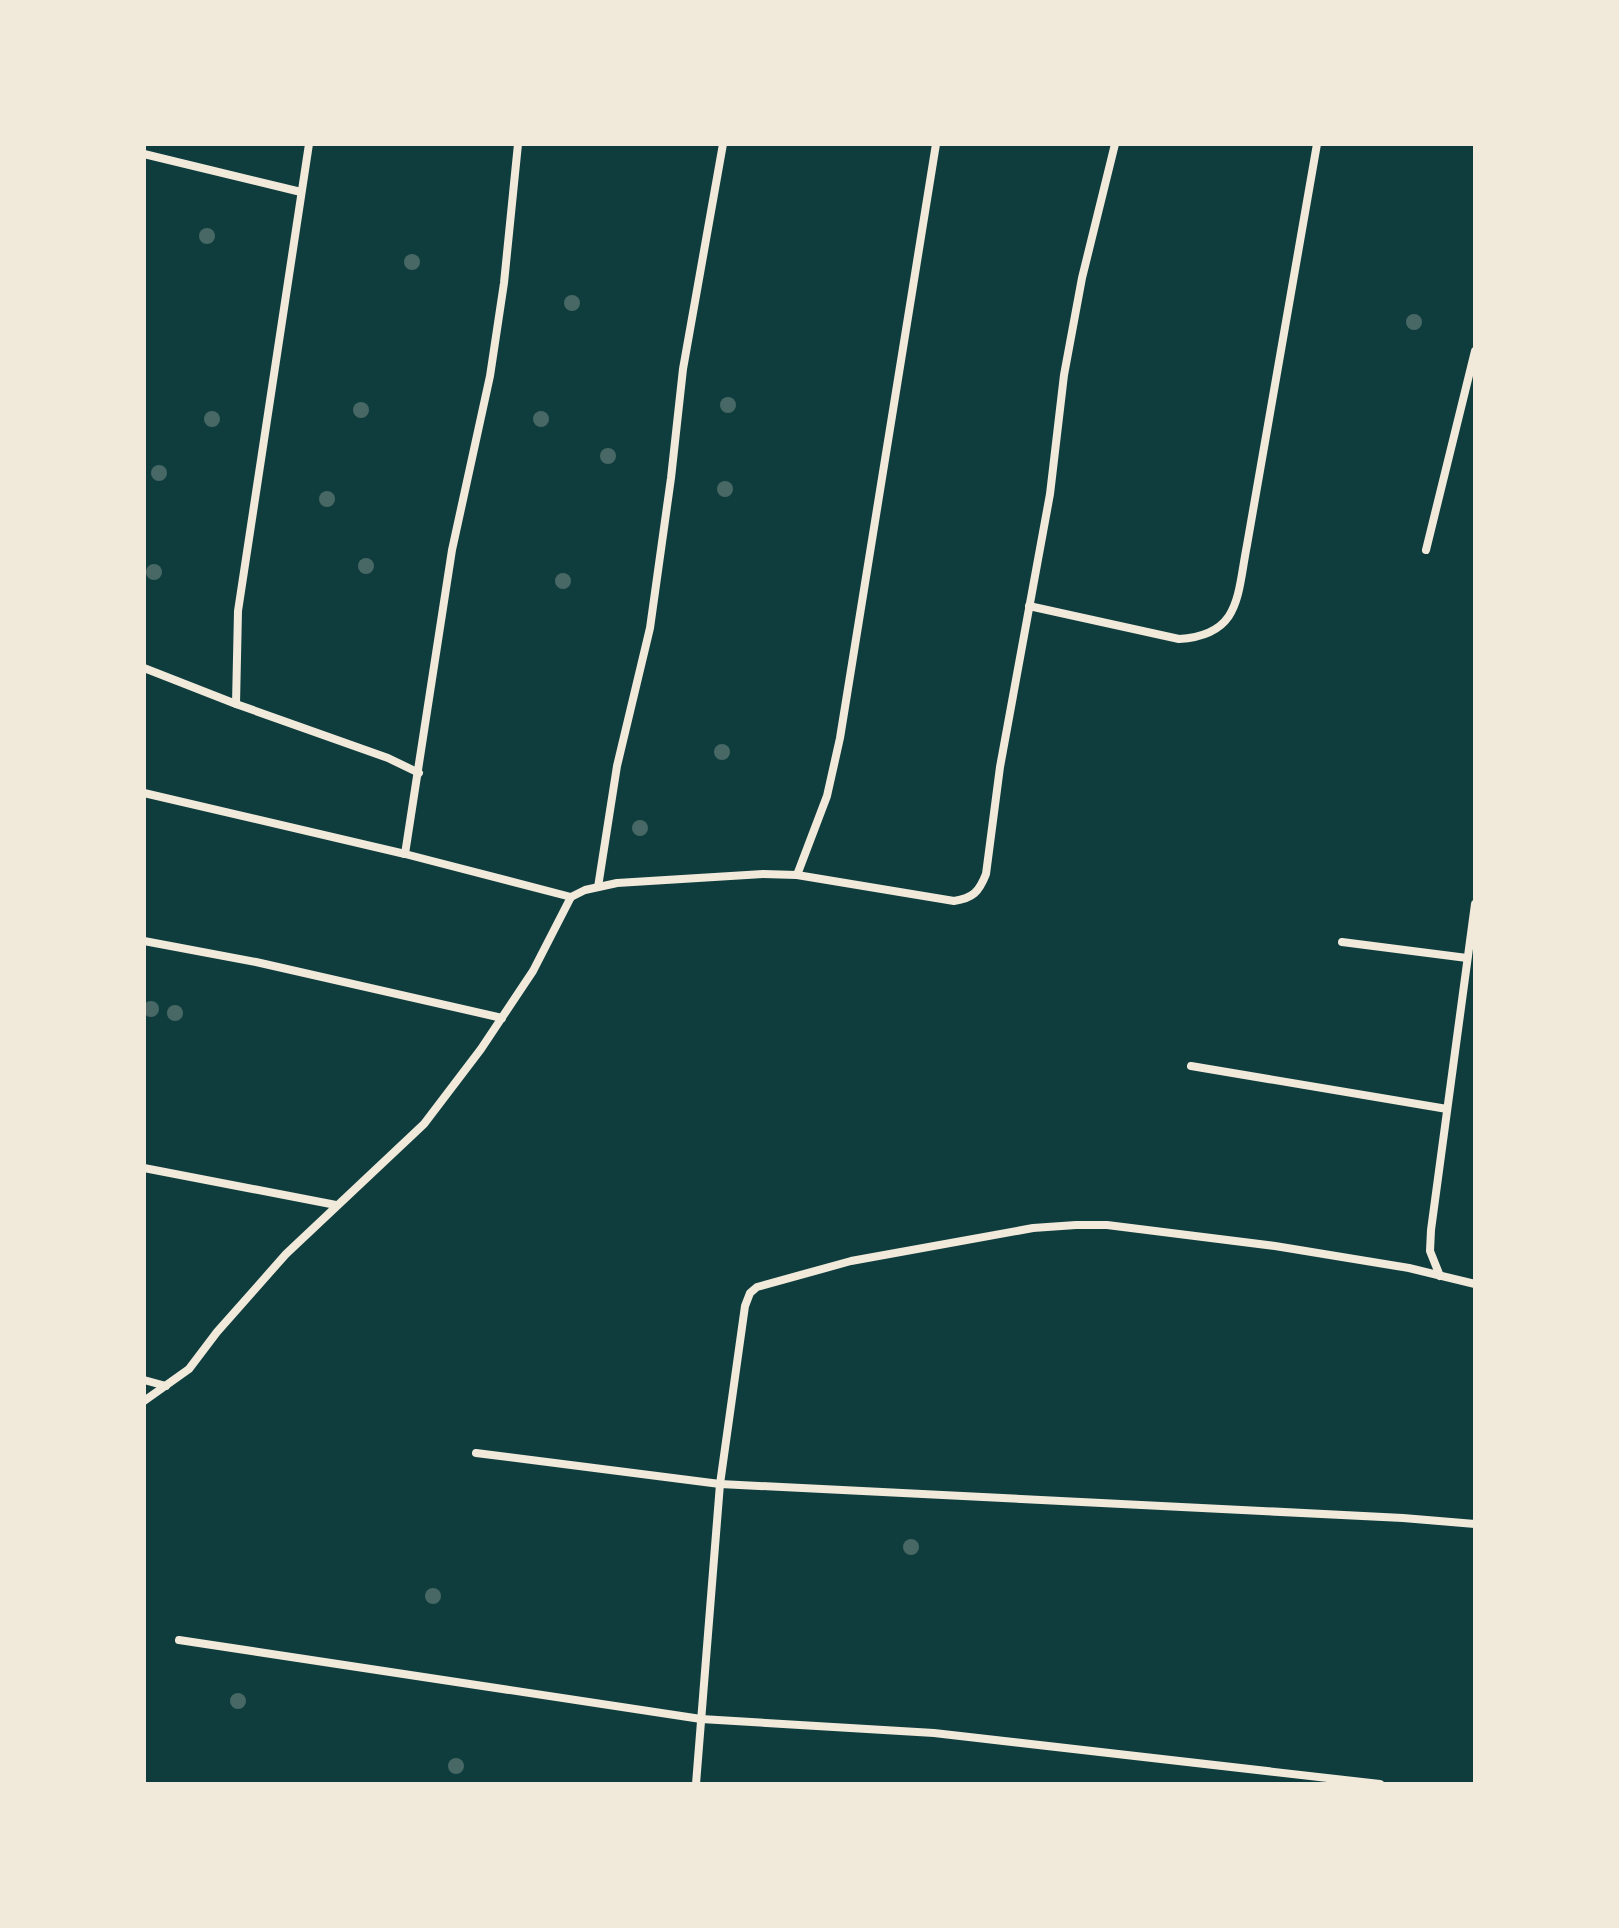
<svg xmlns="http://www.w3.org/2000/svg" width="1619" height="1928" viewBox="0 0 1619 1928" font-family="'Alegreya Sans',sans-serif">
<rect width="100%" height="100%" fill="#0f3d3e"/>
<g fill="#486865">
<circle cx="207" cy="236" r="8"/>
<circle cx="412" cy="262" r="8"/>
<circle cx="572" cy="303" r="8"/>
<circle cx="1414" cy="322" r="8"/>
<circle cx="728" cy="405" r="8"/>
<circle cx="361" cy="410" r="8"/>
<circle cx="541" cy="419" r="8"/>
<circle cx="212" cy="419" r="8"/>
<circle cx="608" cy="456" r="8"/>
<circle cx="159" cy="473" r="8"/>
<circle cx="725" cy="489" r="8"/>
<circle cx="327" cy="499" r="8"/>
<circle cx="366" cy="566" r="8"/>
<circle cx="154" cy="572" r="8"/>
<circle cx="563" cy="581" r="8"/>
<circle cx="722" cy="752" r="8"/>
<circle cx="640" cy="828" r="8"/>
<circle cx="151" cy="1009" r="8"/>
<circle cx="175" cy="1013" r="8"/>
<circle cx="911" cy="1547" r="8"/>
<circle cx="433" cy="1596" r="8"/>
<circle cx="238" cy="1701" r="8"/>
<circle cx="456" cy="1766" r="8"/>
</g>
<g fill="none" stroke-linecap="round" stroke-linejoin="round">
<g stroke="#f1e9da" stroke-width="8">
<polyline points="309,144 238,611 236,704 388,758 419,773"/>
<polyline points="144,154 301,192"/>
<polyline points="1426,550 1475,351"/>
<path d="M1029 606 1179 639C1241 635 1237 596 1247 545L1317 144"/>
<polyline points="144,668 236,704"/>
<polyline points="144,793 405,854 571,897"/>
<polyline points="405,854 452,550 490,376 504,283 518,144"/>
<path d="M797 875 954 901C973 898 979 892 986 874L1000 767 1050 494 1064 375 1082 278 1115 144"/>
<polyline points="598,887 617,766 650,628 671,478 683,369 723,144"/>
<polyline points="144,941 256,962 502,1018"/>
<polyline points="1342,942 1467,958"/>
<polyline points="1191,1066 1447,1109"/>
<polyline points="144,1168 336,1205"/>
<polyline points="1440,1276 1430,1251 1431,1230 1475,904"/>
<polyline points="144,1380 166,1386"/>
<polyline points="144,1401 189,1369 217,1332 286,1254 424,1124 481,1049 533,971 571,897 585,890 617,883 763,874 797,875 827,796 840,738 936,144"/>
<polyline points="476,1453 720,1484 1403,1518 1475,1524"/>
<polyline points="179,1640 701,1719 934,1733 1380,1784"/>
<polyline points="696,1784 720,1484 745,1306 750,1293 757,1287 851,1261 1033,1228 1076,1225 1107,1225 1275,1246 1409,1268 1475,1284"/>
</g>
</g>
<rect width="1619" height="1928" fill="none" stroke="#f1e9da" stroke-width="292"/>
</svg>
